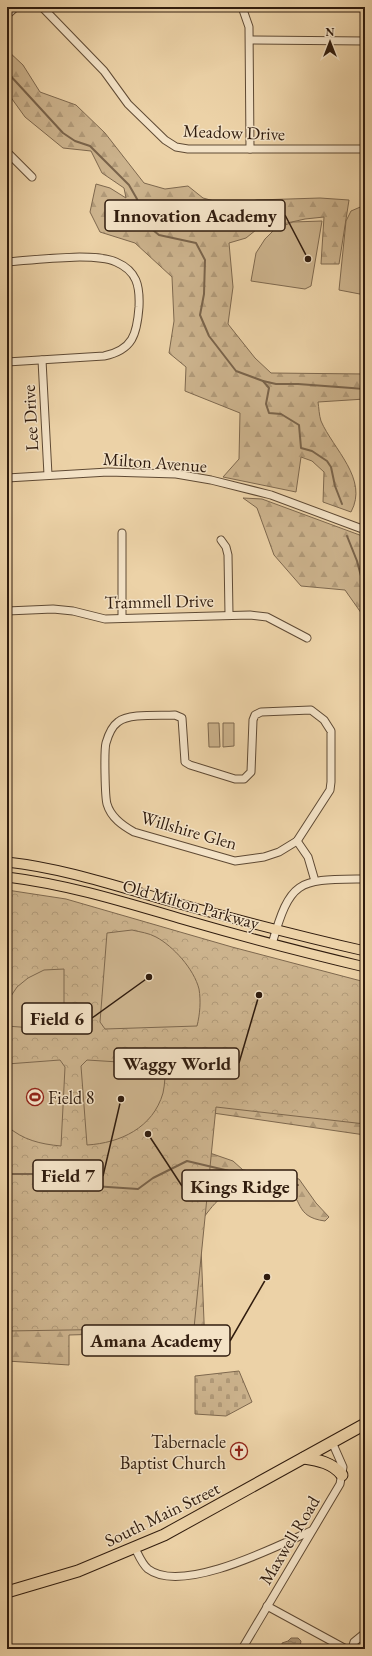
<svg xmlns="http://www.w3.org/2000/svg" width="372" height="1656" viewBox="0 0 372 1656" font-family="'EB Garamond',serif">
<defs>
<pattern id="forest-firs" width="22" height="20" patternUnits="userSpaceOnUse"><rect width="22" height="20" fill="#ccb38d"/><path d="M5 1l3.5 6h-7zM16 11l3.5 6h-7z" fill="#b09978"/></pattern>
<pattern id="cemetery-stones" width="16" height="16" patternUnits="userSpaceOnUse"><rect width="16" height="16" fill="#ccb38d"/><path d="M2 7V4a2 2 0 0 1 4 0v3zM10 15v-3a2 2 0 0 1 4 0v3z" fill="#b09978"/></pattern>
<pattern id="park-crowns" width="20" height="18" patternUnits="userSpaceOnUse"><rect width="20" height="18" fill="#ccb38d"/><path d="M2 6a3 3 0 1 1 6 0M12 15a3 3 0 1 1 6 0" fill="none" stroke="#b09978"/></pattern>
<pattern id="water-ripples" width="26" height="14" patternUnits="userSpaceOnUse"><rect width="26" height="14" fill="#ac9473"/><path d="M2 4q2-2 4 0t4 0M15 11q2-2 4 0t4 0" fill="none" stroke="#8c785d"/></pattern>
</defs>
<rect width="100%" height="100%" fill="#ecd2a7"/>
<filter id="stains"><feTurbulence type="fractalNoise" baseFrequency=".005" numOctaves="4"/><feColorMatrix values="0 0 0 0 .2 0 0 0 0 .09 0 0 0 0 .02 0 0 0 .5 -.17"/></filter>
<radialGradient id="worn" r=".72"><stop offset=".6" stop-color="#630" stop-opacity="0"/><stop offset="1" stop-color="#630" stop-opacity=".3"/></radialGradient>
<g fill="url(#forest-firs)" stroke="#7e684e">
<path d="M7 50 23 65 40 92 76 105 105 133 144 183 165 189 188 186 203 198 229 205 257 200 320 198 349 200 339 264H321L324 217 305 219 256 230 246 238 229 243 233 287 228 324 255 358 271 373 365 374V399L318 402C319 408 319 415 321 421 333 449 369 479 351 512L323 502 324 472 312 461 301 457 296 492 223 477 239 459 240 413 185 391 186 367 169 353 174 321 172 277 135 243 100 232 90 212 96 184 110 188 126 198 124 188 102 173 91 151 63 148 25 117 7 92Z"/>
<polygon points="243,498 262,499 365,537 365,621 364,617 345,590 301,586 274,555 257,508"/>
<path d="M177 1082 365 1089V1135L199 1111 207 1152 233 1161 243 1170 299 1179 316 1203 329 1217 325 1221C293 1217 304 1197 285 1188 282 1187 277 1187 273 1187 254 1185 236 1188 220 1199 213 1204 206 1215 200 1222L205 1346 193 1350 162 1347 161 1334H129L118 1336 103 1334 69 1335V1365L7 1361V1294Z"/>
</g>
<polygon fill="url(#cemetery-stones)" stroke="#7e684e" points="239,1371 252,1402 226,1416 195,1414 195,1376"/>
<polygon fill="url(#park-crowns)" stroke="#7e684e" points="7,890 66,899 232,947 365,982 365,1124 216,1107 194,1328 7,1331"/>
<g fill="#ccb38d" stroke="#7e684e">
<polygon points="365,205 365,295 339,290 346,221 351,211"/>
<polygon points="322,221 311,286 305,289 251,281 256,253 265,239 275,229 293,222"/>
<polygon points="208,723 219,723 220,747 209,747"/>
<polygon points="223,723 234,723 234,746 223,747"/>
<path d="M132 930C140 932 149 933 156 937 173 946 194 969 199 989 201 1001 200 1014 197 1026L105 1029 100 1022 107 933Z"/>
<polygon points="64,969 64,1028 58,1030 7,1026 7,1002 17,987 28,978 44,970"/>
<path d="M60 1060 65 1067 61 1146C40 1144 23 1140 7 1126V1064Z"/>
<path d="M87 1060 166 1065C165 1074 165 1084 163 1093 153 1128 120 1143 87 1145L81 1066Z"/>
</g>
<polygon fill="url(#water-ripples)" stroke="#7a644b" points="291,1638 298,1638 301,1641 300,1647 299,1649 282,1649 282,1643 288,1641"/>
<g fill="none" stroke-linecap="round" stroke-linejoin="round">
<g stroke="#7a644b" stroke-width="2">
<polyline points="7,72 63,133 75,141 90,146 129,185 137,199 143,222 159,235 196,243 205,260 204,294 200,315 209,336 236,371 263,381 269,388 266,404 269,413 281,414 299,425 301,448 312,451 327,461 331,467 335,486 342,504"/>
<polyline points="263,381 276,384 298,384 365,389"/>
<polyline points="347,536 357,561 365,591"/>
<polyline points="7,1174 32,1174 63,1184 138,1189 153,1178 187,1161 242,1174 259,1180 298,1185"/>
</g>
<g stroke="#5f4a34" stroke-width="9">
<g id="minor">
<polyline points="42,7 104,71 128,104 165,140 176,147 188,149 365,149"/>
<polyline points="242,7 249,27 250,149"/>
<polyline points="7,15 16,7"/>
<polyline points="250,40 365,41"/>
<polyline points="7,152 32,177"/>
<path d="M7 262C34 260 94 252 116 262 137 271 140 286 139 307 137 334 133 350 104 356L7 362"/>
<polyline points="42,360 48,475"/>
<polyline points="7,478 108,472 176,474 211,480 271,495 365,530"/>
<polyline points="221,540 226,547 228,555 229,614"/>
<polyline points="7,611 53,609 73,611 105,619 250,615 267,617 307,638"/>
<polyline points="122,618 122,533"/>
<path d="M311 710 324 720 331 731V782L330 790 297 841 279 852 264 857 235 861 134 832C123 826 111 818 107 804 105 797 104 750 106 743 108 736 111 727 118 722 129 713 160 716 175 715L182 718 185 762 190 765 235 779H244L251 772 253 720 255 715 261 712Z"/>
<polyline points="297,841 308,857 315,881"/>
<path d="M272 944C291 877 299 880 365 879"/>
<path d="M135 1548C139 1556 142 1564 148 1569 182 1595 277 1546 311 1531"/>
<polyline points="267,1606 346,1649"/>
<polyline points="242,1649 340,1484 343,1467 332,1442"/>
<polyline points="352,1649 354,1642 365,1633"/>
</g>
</g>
<g stroke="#301c0e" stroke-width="11">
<g id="major">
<path d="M7 862C62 868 116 886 169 901 234 919 299 936 365 951"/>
<path d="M7 877C71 885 127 903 189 921 248 938 306 953 365 967"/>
</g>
</g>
<g stroke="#301c0e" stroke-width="13">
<g id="highway">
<path d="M304 1458C318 1460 333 1463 342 1475"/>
<polyline points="7,1592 78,1571 164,1535 365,1424"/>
</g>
</g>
<use href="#minor" stroke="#f3e2c6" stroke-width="7"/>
<use href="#major" stroke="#ecd2a7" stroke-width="9"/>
<use href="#highway" stroke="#ecd2a7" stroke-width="11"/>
</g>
<defs>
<g id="stadium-ring" transform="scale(0.9)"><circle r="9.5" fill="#f3e2c6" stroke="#8f2418" stroke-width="1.5"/><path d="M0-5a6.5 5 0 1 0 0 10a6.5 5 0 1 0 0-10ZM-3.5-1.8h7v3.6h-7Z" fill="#8f2418"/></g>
<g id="church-ring" transform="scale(0.9)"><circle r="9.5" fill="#f3e2c6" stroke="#8f2418" stroke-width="1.5"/><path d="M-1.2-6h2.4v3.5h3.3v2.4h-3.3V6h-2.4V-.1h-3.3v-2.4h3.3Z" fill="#8f2418"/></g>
</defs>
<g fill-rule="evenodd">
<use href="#stadium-ring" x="35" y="1097"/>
<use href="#church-ring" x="239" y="1451"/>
</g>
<g text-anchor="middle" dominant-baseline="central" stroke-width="3" stroke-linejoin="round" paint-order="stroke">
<g font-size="18" fill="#301c0e" stroke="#f3e2c6">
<text transform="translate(234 132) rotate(2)">Meadow Drive</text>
<text transform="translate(30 418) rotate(-93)">Lee Drive</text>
<text transform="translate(155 462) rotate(4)">Milton Avenue</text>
<text transform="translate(159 601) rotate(-1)">Trammell Drive</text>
<text transform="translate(189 830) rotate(16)">Willshire Glen</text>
<text transform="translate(191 904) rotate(16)">Old Milton Parkway</text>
<text transform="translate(162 1514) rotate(-26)">South Main Street</text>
<text transform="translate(289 1540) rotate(-59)">Maxwell Road</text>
</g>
<g font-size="18" fill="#301c0e" stroke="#f3e2c6" text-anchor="start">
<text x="48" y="1097">Field 8</text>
<text x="226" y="1441" text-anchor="end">Tabernacle<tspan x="226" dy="21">Baptist Church</tspan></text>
</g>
</g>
<path fill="none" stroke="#301c0e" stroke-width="1.5" d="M308 259L285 215M149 977L92 1018M259 995L239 1063M121 1099L103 1176M148 1134L182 1186M267 1277L230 1341"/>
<g fill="#301c0e" stroke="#f3e2c6" stroke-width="1.5">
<circle cx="308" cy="259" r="4"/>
<circle cx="149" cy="977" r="4"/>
<circle cx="259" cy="995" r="4"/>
<circle cx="121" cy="1099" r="4"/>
<circle cx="148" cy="1134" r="4"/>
<circle cx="267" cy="1277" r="4"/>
</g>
<g fill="#f3e2c6" stroke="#301c0e" stroke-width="1.5">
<rect x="105" y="200" width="180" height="31" rx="4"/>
<rect x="22" y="1003" width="70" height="31" rx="4"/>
<rect x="114" y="1048" width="125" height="31" rx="4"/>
<rect x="33" y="1160" width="70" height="31" rx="4"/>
<rect x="182" y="1170" width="115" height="31" rx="4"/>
<rect x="82" y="1325" width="148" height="31" rx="4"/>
</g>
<g font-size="19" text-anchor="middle" font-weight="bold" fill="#301c0e">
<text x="195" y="222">Innovation Academy</text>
<text x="57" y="1025">Field 6</text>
<text x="177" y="1070">Waggy World</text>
<text x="68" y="1182">Field 7</text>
<text x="240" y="1193">Kings Ridge</text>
<text x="156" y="1347">Amana Academy</text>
</g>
<rect width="372" height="1656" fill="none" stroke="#ecd2a7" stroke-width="24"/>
<rect x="8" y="8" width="356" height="1640" fill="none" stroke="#301c0e" stroke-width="2"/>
<rect x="12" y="12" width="348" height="1632" fill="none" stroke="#301c0e"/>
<g transform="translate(330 42)" stroke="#f3e2c6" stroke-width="3" paint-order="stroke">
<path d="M0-3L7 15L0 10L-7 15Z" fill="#301c0e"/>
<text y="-6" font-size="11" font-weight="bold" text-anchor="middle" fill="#301c0e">N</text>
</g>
<rect width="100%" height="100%" filter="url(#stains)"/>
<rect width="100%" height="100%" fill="url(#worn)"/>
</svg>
